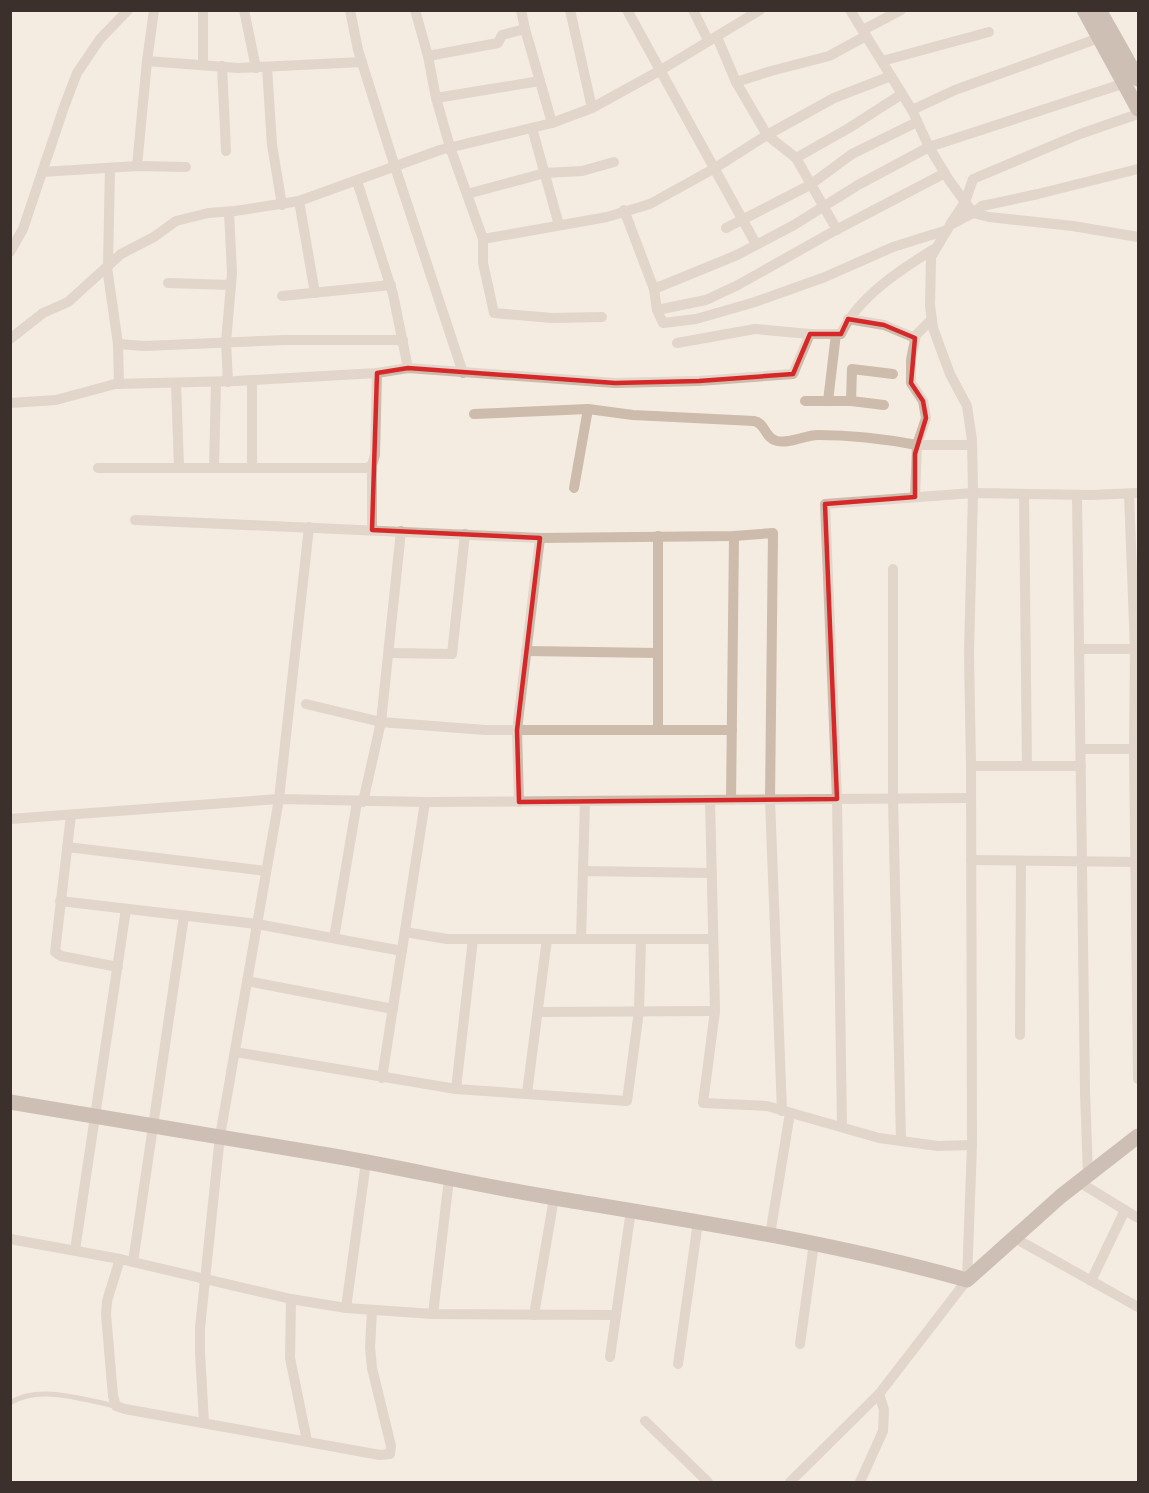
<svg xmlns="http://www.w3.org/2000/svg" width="1149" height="1493" viewBox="0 0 1149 1493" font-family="Commissioner,sans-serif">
<rect width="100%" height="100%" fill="#f4ebe1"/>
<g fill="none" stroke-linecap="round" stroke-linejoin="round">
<path stroke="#cdbbac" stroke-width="5" d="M10 1403C39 1384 84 1400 116 1406"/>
<g stroke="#cdbbac" stroke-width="10">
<polyline points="203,10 203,65"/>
<polyline points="244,10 256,68"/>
<polyline points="350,10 358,50 395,167 463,373"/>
<polyline points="415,10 428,56 436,98 450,147 483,239 483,263 494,313 552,318 602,317"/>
<polyline points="521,10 525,29 552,123"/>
<polyline points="570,10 592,108"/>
<polyline points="627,10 756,244"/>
<polyline points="693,10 708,40"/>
<polyline points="850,10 912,110 929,147 949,180 973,213 989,217 1073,226 1138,237"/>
<polyline points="863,30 901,10"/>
<polyline points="717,37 736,82 767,135 796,158 837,230"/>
<polyline points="428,56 498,43 502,35 525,29"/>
<polyline points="147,61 238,68 362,62"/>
<polyline points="882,61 989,32"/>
<polyline points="222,66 226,151"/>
<polyline points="267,67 272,145 282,205"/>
<polyline points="736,82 771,71 829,56 866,36"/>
<polyline points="436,98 540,81"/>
<polyline points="912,110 955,90 1099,38"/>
<polyline points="532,128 559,225"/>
<polyline points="796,158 849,128 902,94"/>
<polyline points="137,166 147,61 154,10"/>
<polyline points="42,172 137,166 186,167"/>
<polyline points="357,181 393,294 408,368"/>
<polyline points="467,194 545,173 582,171 614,162"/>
<polyline points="299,201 315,293"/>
<polyline points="624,210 654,289 657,310 663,323 696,319 755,302 825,277 893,247 947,230"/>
<polyline points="951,223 965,202 973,179 1080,134 1138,114"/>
<polyline points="726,228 810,185 852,154 917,122"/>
<polyline points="483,239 607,217 650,204 715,168 767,135 834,98 891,76"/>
<polyline points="10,252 23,229 64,107 77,73 100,39 128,10"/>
<polyline points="108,266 110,168"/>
<polyline points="107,267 118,344 119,384"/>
<polyline points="168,283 231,285"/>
<polyline points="654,289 737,255 794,225 858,185 929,147 1125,83"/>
<polyline points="282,296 391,285"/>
<polyline points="657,310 706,300 738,285 834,231 945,173"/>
<polyline points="848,319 884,325 915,338"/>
<polyline points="932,319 916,335 911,360 911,383 923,401 926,418 917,445 972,445"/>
<polyline points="10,339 43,313 68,302 121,254 154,237 176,221 208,213 235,211 299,201 440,150 552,123 592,108 661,70 760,10"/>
<polyline points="677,343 755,329 810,334"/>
<polyline points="118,344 144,346 284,340 403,340"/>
<polyline points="228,382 226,342 232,273 229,212"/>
<polyline points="176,384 179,468"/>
<polyline points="805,401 851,401 884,405"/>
<polyline points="828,401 836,334"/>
<polyline points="851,401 852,369 893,374"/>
<path d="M10 403 56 400 115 384 236 381 377 373 408 368 615 383 699 381 793 374 810 334H841C858 297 900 270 934 249"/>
<path d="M474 414 588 409 633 415 754 421C766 423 764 438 777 441 790 444 805 435 818 435 850 435 885 439 917 445L915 497"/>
<polyline points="372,465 372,530"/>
<polyline points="98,468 367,468 372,465 375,455 377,373"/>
<polyline points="214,468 216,382"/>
<polyline points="252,468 252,380"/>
<polyline points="574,488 588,409"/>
<polyline points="1024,494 1027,766"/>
<polyline points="1129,494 1135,649 1134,749 1138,1079"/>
<polyline points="1077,495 1085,1091 1088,1175"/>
<polyline points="135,520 540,538 734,536 773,533 770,800 782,1111"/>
<polyline points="658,536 658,730"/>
<polyline points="893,569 893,799 901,1141"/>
<polyline points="1079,649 1138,649"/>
<polyline points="526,651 658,653"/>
<polyline points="389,653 452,654 465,534"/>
<polyline points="306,704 381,722 485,730 732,730"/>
<polyline points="1081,749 1138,749"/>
<polyline points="971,766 1081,766"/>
<polyline points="710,800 715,1011 703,1103 767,1106 879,1138 938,1146 972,1145"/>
<polyline points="731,800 734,536"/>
<polyline points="363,802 381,722 401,531"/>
<polyline points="519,802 517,730 540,538"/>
<polyline points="71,815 55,952 61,956 118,967"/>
<polyline points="10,819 279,799 425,802 971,798"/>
<polyline points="67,847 266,871"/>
<polyline points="971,860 1138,862"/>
<polyline points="583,871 712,873"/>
<polyline points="60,901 257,924 402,951"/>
<polyline points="405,932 447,939 713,939"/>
<polyline points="334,938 357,802"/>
<polyline points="581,939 585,801"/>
<polyline points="247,981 393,1009"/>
<polyline points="538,1012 715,1011"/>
<polyline points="1020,1035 1021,861"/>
<polyline points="235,1052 456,1089 627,1101 639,1011 641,939"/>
<polyline points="382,1078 425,802"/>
<polyline points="456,1089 473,939"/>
<polyline points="527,1093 547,939"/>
<polyline points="842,1127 837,799 825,504 973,493 1091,495 1138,493"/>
<polyline points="1079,1182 1138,1218"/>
<polyline points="770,1235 790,1113"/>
<polyline points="1013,1237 1138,1307"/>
<polyline points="10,1239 120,1259 291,1299 346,1308 433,1314 616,1315"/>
<polyline points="75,1250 126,909"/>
<polyline points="120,1259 107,1301 106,1314 113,1396 116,1406 125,1409 380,1455 390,1454 391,1446 372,1368 370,1347 372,1310"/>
<polyline points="133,1262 184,916"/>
<polyline points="1091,1281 1125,1210"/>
<polyline points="291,1299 290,1358 307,1441"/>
<polyline points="346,1308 366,1162"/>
<polyline points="433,1314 449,1179"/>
<polyline points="534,1315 554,1198"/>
<polyline points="800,1344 814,1243"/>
<polyline points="610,1357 631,1210"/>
<polyline points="678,1364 698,1222"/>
<polyline points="645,1421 708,1482"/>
<polyline points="204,1423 200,1352 200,1328 220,1136 279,799 309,527"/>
<polyline points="790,1482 879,1394 967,1280 972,1145 971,766 969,653 973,493 972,440 967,406 950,374 933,328 930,306 931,257 950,225 973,213 982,206 1038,194 1138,169"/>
<polyline points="860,1482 883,1431 884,1410 879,1394"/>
</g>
<g stroke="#a18a7d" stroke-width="15">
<polyline points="1084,10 1138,109"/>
<polyline points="1099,10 1138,79"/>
<path d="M10 1102C118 1121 226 1137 334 1156 408 1169 481 1186 555 1198 693 1221 832 1242 967 1280L1061 1196 1138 1136"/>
</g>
</g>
<path d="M0 0H1149V1493H0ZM848 319 884 325 915 338 911 383 923 401 926 418 915 454V497L825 504 837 799 519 802 517 730 540 538 372 530 377 373 408 368 615 383 699 381 793 374 810 334H841Z" fill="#f4ebe1" fill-opacity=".55" fill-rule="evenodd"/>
<path fill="none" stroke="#d62828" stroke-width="4.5" stroke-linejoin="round" d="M848 319 884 325 915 338 911 383 923 401 926 418 915 454V497L825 504 837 799 519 802 517 730 540 538 372 530 377 373 408 368 615 383 699 381 793 374 810 334H841Z"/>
<rect width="1149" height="1493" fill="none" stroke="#3b302b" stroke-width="24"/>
</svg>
